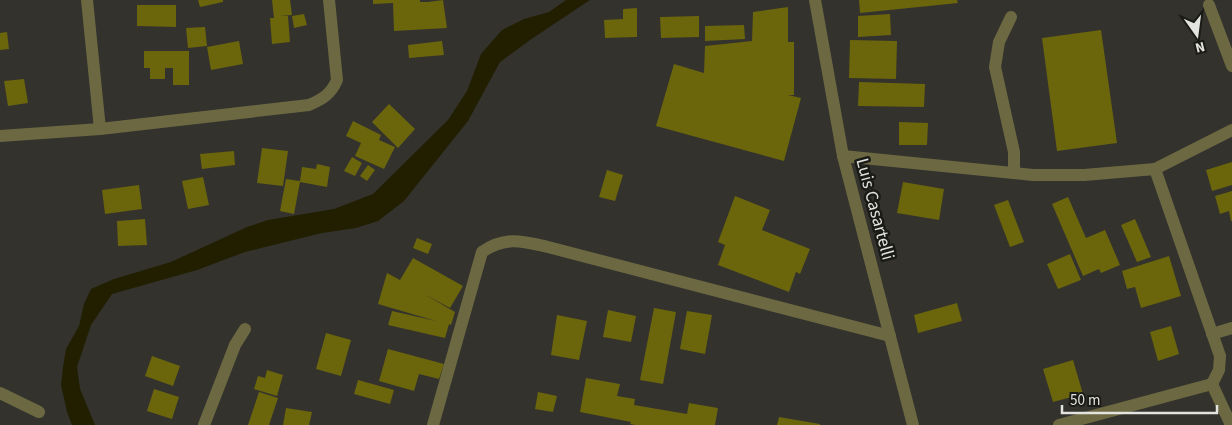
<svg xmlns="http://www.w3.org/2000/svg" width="1232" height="425" viewBox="0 0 1232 425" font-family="'Source Sans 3',sans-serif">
<rect width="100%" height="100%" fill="#33322d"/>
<polygon fill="#221f00" points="566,0 590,0 530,40 500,62 468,121 404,201 378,221 356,228 322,233 245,252 197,270 112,294 91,325 77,367 80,389 95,425 72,425 67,412 61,385 63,367 66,349 79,326 84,304 91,289 114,279 171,262 247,227 268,220 334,209 373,194 448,120 467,91 481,54 502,30 524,19 549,12"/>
<g fill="#6b650c">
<polygon points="198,0 223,0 223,2 200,7"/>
<polygon points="272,0 290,0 292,15 281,16 288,16 290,42 272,44 270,18 274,18"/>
<polygon points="373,0 420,0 420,2 428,2 443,0 447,28 394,31 393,3 373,4"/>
<polygon points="859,0 957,0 958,3 860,13"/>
<polygon points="137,5 176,5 176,27 137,26"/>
<polygon points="788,7 788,42 794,42 794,95 788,95 801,98 784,161 656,126 674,64 704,73 705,46 752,41 753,12"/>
<polygon points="637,8 637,37 605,38 604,20 623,19 623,9"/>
<polygon points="304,14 307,25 294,28 292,16"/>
<polygon points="890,14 891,35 858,37 858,16"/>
<polygon points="699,16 699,37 661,38 660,17"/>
<polygon points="744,25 745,39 705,41 705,26"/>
<polygon points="205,27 207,46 188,48 186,28"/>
<polygon points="1101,30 1117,143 1057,151 1042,38"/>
<polygon points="7,32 9,49 0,50 0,33"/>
<polygon points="850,40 897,41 896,79 849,78"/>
<polygon points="239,41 243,64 211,70 207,47"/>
<polygon points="442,41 444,55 409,58 408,45"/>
<polygon points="144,51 189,51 189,85 173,85 173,68 165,68 165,79 150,79 150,68 144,68"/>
<polygon points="24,79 28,103 8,106 4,81"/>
<polygon points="859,82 925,84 924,107 858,106"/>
<polygon points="389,104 415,129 398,148 372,122"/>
<polygon points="353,121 381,135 379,140 395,147 384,169 355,156 361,143 346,136"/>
<polygon points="899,122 928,123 927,145 899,145"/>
<polygon points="262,148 288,151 283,186 257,183"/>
<polygon points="234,151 235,165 202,169 200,154"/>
<polygon points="352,157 362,163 355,176 344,171"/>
<polygon points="1232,162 1232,185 1212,191 1206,170"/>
<polygon points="317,164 330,167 327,187 300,182 294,214 280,211 286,179 300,181 302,167 316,169"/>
<polygon points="368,165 375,170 367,181 360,176"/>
<polygon points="607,170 623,175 615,201 599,197"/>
<polygon points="203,177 209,205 188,209 182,181"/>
<polygon points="903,182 944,189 939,220 897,213"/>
<polygon points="139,185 142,209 105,214 102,190"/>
<polygon points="1232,191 1232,221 1231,221 1229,211 1220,214 1215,196"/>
<polygon points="735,196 770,210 762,230 810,249 800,274 796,272 789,292 718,265 725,245 718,242"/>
<polygon points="1068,197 1086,238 1105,230 1120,265 1101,273 1099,269 1083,276 1052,204"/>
<polygon points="1008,200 1024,242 1010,247 994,205"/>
<polygon points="145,219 147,245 118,246 117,221"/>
<polygon points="1135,219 1151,257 1137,262 1121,225"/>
<polygon points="417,238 432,244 428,254 413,248"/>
<polygon points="1070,254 1081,280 1058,289 1047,264"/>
<polygon points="1169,256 1181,296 1141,308 1135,287 1127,289 1122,271"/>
<polygon points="413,258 463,286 450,308 424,294 455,312 451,325 449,324 445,338 388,325 392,311 436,321 378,304 387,273 400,280"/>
<polygon points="957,303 962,321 918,333 914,315"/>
<polygon points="654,308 676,312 663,384 640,380"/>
<polygon points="608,310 636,316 631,342 603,337"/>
<polygon points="687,311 712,315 705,354 680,349"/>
<polygon points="557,315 587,321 579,360 551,355"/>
<polygon points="1171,326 1179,354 1158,361 1150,332"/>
<polygon points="326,333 351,340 341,376 316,369"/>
<polygon points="388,349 444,364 439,379 419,374 414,391 379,381"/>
<polygon points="152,356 180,366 173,386 145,376"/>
<polygon points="1073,360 1083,394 1053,402 1043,369"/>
<polygon points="267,370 283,375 277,396 254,389 258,376 265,378"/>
<polygon points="586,378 620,384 617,396 635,399 634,405 687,414 689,403 718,408 715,425 636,425 630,424 631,422 580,412"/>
<polygon points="358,380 394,390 390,404 354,394"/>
<polygon points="154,389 179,397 172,419 147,411"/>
<polygon points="259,392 278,398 269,425 248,425"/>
<polygon points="538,392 557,396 553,412 535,409"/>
<polygon points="286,408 312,412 309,425 283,425"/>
<polygon points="779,417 820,424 820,425 777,425"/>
</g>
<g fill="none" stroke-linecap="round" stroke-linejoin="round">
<g stroke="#6c6942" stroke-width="12">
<polyline points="87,0 100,129"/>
<polyline points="815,0 843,156 913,425"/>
<polyline points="1209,5 1232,66"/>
<polyline points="1011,17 999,42 995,67 1014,152 1014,173"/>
<path d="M0 136 100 129 309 105C323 99 331 94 337 80L329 0"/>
<polyline points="843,156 1033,175 1084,175 1155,169 1232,130"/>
<polyline points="1212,334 1232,328"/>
<polyline points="1212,384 1231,425"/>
<polyline points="0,393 39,412"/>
<polyline points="204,425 235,345 245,329"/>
<path d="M433 425 482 252C505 236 522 241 548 247L890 336"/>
<polyline points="1059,425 1212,384 1219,370 1220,356 1155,169"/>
</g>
</g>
<g text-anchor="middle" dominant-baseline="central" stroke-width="5" stroke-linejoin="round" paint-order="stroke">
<g font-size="18" fill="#e3e3df" stroke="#1a1a17">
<text transform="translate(875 209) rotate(75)">Luis Casartelli</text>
</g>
</g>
<g transform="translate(1197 35) rotate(166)" stroke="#1a1a17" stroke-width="4" paint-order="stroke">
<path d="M0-4L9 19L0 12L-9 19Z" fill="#e3e3df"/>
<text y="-8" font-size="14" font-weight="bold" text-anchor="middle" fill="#e3e3df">N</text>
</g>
<path d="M1062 405v8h155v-8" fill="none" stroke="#e3e3df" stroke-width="2.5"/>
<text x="1070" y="405" font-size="15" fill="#e3e3df" stroke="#1a1a17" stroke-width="4" paint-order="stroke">50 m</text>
</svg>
